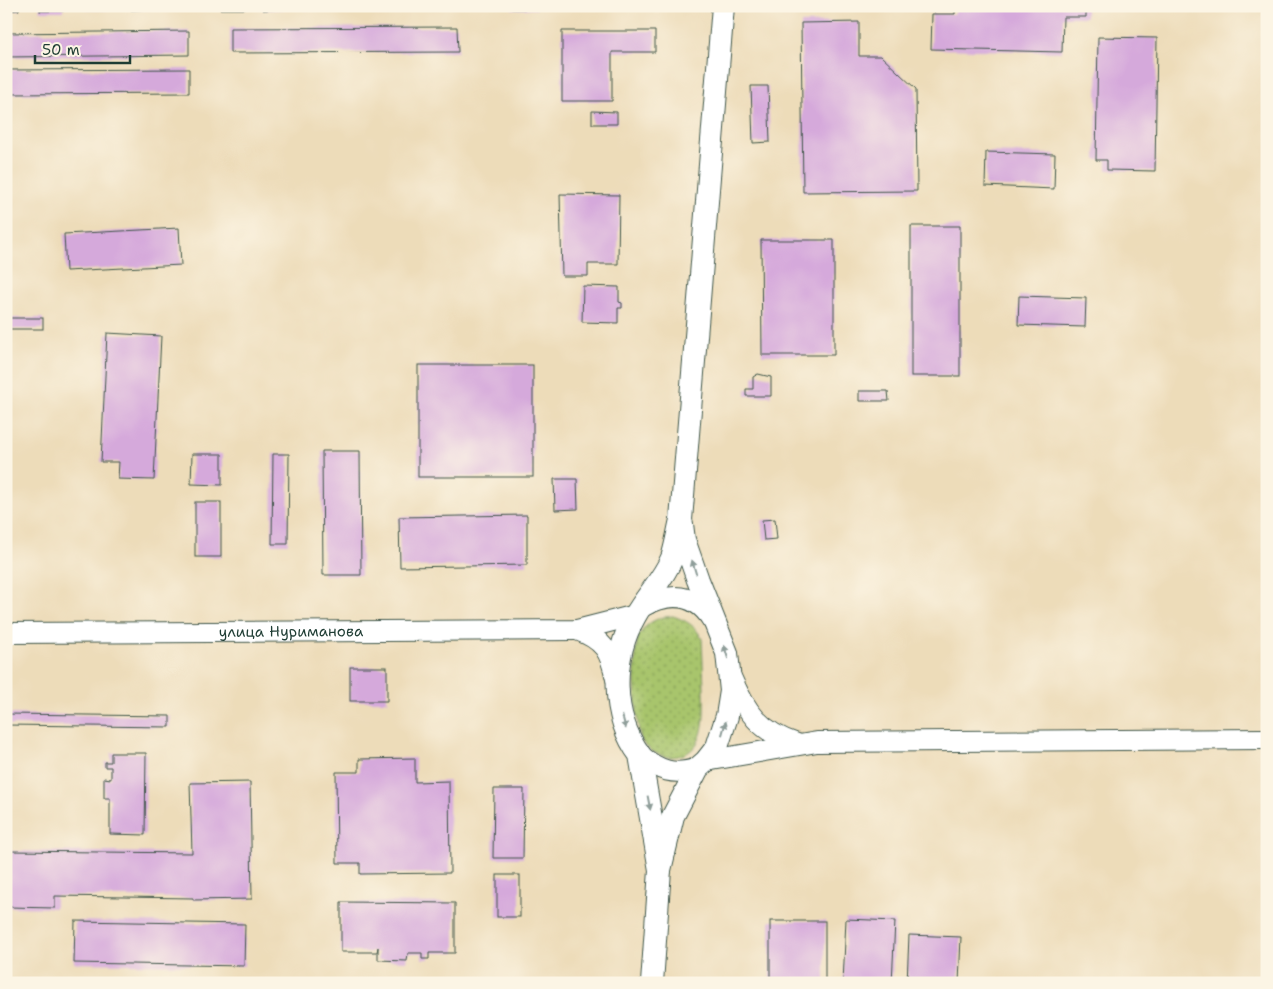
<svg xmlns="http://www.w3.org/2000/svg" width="1273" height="989" viewBox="0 0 1273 989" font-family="'Shantell Sans',sans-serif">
<defs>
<pattern id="grass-dots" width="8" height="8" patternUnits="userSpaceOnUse" patternTransform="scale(1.25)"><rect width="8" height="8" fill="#a8c56c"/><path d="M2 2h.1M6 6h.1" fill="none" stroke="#88a15a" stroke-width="1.8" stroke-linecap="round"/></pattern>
</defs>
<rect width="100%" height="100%" fill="#fcf5e5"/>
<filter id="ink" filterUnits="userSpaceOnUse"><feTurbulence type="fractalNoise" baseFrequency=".02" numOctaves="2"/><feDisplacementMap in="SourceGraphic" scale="10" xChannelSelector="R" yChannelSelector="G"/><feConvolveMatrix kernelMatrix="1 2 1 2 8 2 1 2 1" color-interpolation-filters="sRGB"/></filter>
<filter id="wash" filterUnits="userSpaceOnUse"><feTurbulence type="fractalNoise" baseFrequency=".0096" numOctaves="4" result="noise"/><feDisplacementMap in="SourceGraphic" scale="20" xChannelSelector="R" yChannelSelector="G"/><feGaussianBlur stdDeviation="1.12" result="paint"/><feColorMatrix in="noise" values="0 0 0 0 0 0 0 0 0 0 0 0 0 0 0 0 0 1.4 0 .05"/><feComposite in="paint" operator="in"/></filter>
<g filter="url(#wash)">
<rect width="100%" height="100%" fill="#eddcb9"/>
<path fill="url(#grass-dots)" stroke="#648150" d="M673 616C687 621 695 625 702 639 703 655 703 672 704 688 704 715 709 755 671 757 661 757 647 750 642 741 635 727 632 650 639 636 646 622 658 617 673 616Z"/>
<g id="blocks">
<g fill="#d5a9db">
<polygon points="6,6 19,6 19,10 6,11"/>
<rect x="40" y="6" width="23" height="5"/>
<rect x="86" y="6" width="23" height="4"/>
<polygon points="131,6 156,6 156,9 131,10"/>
<polygon points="177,6 202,6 202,9 177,10"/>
<rect x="220" y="6" width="25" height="3"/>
<polygon points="263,6 287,6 287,9 263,10"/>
<polygon points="304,6 328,6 329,10 304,10"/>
<rect x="512" y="6" width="25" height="3"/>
<polygon points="955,6 1086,6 1086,17 1063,17 1062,52 931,49 932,14 955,14"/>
<polygon points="859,22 859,56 881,56 916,89 917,191 803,192 801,23"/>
<polygon points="457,27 458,52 230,53 230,28"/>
<polygon points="189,31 189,55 6,57 6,33"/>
<polygon points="562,31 655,31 655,52 612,52 612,101 562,101"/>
<polygon points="1098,37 1157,38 1155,171 1107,170 1107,160 1096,160"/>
<polygon points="189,69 189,93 6,94 6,70"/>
<polygon points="751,86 768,86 770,142 753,143"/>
<polygon points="592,111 617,112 617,124 592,124"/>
<polygon points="986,152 1055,154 1054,189 985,186"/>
<polygon points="560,194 619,195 618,264 588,264 588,276 562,276"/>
<rect x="911" y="226" width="49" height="150"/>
<polygon points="179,228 181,265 66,271 64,234"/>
<polygon points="761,240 834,240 834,355 762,355"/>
<polygon points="583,286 619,287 619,302 622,303 622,308 618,308 618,323 582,322"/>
<polygon points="1019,296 1086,298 1085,327 1018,325"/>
<rect x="6" y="318" width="37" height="11"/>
<polygon points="107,333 161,336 154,480 118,479 119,462 101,462"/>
<rect x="418" y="365" width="115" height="112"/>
<polygon points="758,374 771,377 771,396 746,396 746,389 753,389 753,377"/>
<polygon points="859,391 888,391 889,401 859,401"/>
<polygon points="322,451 360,451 361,575 323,575"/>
<polygon points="192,454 222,454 222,485 191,484"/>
<polygon points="273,454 289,454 288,544 272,544"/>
<polygon points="554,479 577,479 578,509 555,510"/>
<rect x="195" y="502" width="26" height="55"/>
<polygon points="527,515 527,565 400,567 399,517"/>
<polygon points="775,519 777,539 764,540 762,520"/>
<rect x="350" y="667" width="37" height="34"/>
<polygon points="6,714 170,716 170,727 6,725"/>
<polygon points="111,753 146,753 145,835 110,834 110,798 104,798 104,778 111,779 111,767 105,767 105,762 111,762"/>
<polygon points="415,758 415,782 449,781 450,873 360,874 360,863 337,863 336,772 359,772 359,759"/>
<polygon points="250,782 252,899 193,900 193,898 55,896 55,908 9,907 9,851 192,853 190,783"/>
<polygon points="494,789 524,789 523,858 493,858"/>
<rect x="497" y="875" width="23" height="42"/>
<polygon points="341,902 455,903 455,953 429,953 429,959 422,959 422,953 408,953 407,961 378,960 378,947 377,952 341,952"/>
<polygon points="846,919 895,921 892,983 843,983"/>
<polygon points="75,921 245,924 244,966 74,963"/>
<rect x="770" y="921" width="55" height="62"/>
<polygon points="909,935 961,937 959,983 907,983"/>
<polygon points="244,980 244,983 175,983 175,981"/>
</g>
</g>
</g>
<g filter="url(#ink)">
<use href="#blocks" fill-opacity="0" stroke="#3e5548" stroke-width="1"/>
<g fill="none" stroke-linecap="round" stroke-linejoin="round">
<g stroke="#3e5548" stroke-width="22">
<g id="secondary">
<path d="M642 607C669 592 695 592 712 620"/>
<path d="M577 630C604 640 610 651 616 679"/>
<path id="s1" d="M6 633 577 630 636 615"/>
<path d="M731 677C746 712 760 732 797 744"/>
<path d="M640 755C659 771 674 776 698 768"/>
<polyline points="706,761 817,742 1267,739"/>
</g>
</g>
<g stroke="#3e5548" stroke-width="24">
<g id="primary">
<path d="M660 870 640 755C611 716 611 658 635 616 646 596 663 580 672 558 676 546 678 532 681 520L723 6"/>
<polyline points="652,983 660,870 673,816 698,768 706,761 717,747 727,716 731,691 727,653 698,580 684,540 682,524"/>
</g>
</g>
<use href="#secondary" stroke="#fff" stroke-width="20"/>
<use href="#primary" stroke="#fff" stroke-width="22"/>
</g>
<defs><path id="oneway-solid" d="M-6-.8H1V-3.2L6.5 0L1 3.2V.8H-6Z" transform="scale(1.25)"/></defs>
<g fill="#8f9e9a">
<use href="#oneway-solid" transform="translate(694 567) rotate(-107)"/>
<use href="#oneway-solid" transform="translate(726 652) rotate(-107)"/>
<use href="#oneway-solid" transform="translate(624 722) rotate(75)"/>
<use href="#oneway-solid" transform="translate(724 728) rotate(-74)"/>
<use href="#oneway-solid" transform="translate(649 803) rotate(79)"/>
</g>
</g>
<g text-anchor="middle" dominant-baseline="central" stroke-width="4.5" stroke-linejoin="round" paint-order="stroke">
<g font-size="15" fill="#1f3d34" stroke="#fcf5e5">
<text stroke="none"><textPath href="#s1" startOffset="285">улица Нуриманова</textPath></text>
</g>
</g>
<rect width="1273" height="989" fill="none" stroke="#fcf5e5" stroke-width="25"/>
<path d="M35 55v8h95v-8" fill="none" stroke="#1f3d34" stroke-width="2.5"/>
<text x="42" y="55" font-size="15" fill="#1f3d34" stroke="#fcf5e5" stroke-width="4" paint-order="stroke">50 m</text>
</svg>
